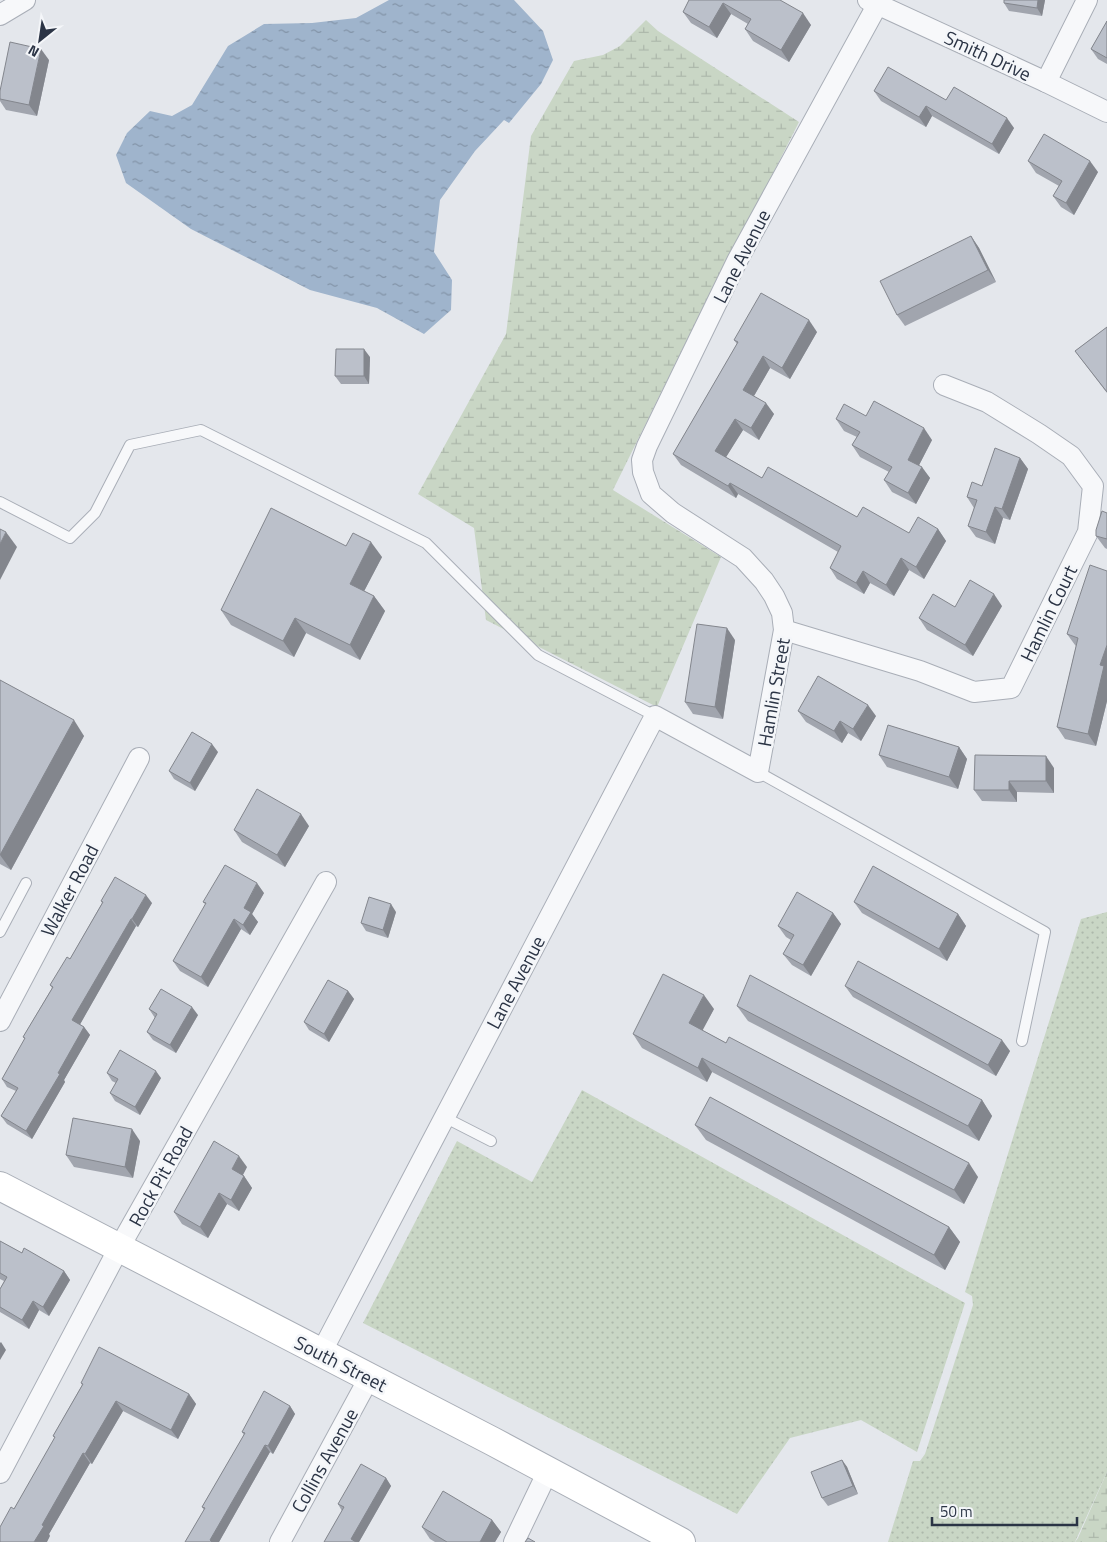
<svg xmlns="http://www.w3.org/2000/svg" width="1107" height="1542" viewBox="0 0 1107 1542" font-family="'Titillium Web',sans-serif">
<defs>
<pattern id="grass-dots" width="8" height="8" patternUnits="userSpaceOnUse" patternTransform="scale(1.25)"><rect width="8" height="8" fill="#c9d6c5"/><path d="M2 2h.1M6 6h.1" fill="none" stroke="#adb8ab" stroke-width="1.8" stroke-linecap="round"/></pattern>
<pattern id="wetland-marsh" width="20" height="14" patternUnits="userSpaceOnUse" patternTransform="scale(1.25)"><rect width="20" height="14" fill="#c9d6c5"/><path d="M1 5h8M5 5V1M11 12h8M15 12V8" fill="none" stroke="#adb8ab"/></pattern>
<pattern id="water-ripples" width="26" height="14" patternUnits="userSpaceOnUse" patternTransform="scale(1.25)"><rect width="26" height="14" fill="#9fb4cc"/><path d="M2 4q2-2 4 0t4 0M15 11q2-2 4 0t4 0" fill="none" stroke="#8293a7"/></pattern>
</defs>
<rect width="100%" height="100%" fill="#e4e7ec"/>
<g fill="url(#grass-dots)">
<polygon points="1107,912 1107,1472 1075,1542 888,1542 913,1461 920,1461 925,1454 973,1305 972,1296 965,1292 1081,919"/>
<polygon points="582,1090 965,1303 917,1452 861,1420 790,1438 737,1514 363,1323 457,1141 532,1182"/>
</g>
<g fill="url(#wetland-marsh)">
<polygon points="646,20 658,31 799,122 763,193 728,257 613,490 721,557 657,707 486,620 474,528 418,494 506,334 531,136 574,61 603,55 620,46"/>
<polygon points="1107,1472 1107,1542 1075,1542 1078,1538"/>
</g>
<polygon fill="url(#water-ripples)" points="389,0 514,0 543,31 553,60 541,84 509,123 504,120 475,151 440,200 434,252 452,280 451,310 424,334 377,308 310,290 191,229 126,183 116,155 127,133 150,111 172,116 192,105 228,46 264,24 312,23 356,18"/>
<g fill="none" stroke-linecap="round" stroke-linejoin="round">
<g stroke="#a9aeb7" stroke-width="12">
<g id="service">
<polyline points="0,502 70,538 95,513 130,445 201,430 426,543 538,655 655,716"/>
<polyline points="758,772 1045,932 1022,1041"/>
<polyline points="0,932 26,883"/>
<polyline points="444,1117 491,1141"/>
</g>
</g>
<g stroke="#a9aeb7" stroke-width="22">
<g id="minor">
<polyline points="868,0 1046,82 1107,112"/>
<polyline points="0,15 25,0"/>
<polyline points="1046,82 1087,0"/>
<polyline points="784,630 920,671 974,692 1011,688 1088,532 1093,486 1071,456 1039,434 987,402 944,385"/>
<polyline points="0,1021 139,758"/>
<polyline points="321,1353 655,716 758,772 784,630 782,613 774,596 764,581 743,558 673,513 651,494 643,472 642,460 647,446 737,261 880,0"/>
<polyline points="0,1473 119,1248 326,882"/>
<polyline points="280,1542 369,1378"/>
<polyline points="514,1542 548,1471"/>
</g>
</g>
<g stroke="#a9aeb7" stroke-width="30">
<polyline id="secondary" points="0,1186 492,1441 681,1542"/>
</g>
<use href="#service" stroke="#f7f8fa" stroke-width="10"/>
<use href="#minor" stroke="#f7f8fa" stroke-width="20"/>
<use href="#secondary" stroke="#fff" stroke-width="28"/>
</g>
<g fill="#a1a5ae">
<polygon points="689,0 780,0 811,25 789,62 753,41 745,29 748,24 731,14 717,38 691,23 683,12"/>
<polygon points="1004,0 1045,0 1042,16 1009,11 1004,3"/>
<polygon points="1107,21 1107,64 1098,59 1091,49"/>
<polygon points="49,60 37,116 6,110 0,101 0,91"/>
<polygon points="874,91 946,100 1014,128 999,154 932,116 926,127 881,101"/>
<polygon points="1028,161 1098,172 1074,215 1061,207 1053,196 1059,186 1036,173"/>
<polygon points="971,236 979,248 996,282 905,326 897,315"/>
<polygon points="1107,327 1107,393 1075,351"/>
<polygon points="817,332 790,379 770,368 754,396 774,414 759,440 743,430 726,457 762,478 857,517 909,533 938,529 946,541 924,579 909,570 894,596 870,583 864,594 837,579 830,568 838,552 738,494 736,498 681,465 673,454 737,344 734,340"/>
<polygon points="370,357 369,384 341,384 335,376"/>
<polygon points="866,416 932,440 919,465 930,478 916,504 892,492 884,480 889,472 860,457 852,445 857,437 844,431 836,419"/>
<polygon points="1020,458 1028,469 1010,520 1003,518 995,544 976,537 968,526 974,508 967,497"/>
<polygon points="1107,513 1107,549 1105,548 1096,536"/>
<polygon points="346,546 382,557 364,591 374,596 385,611 360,660 306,633 294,657 231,625 221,610"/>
<polygon points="1107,571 1107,701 1096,746 1065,739 1057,727 1076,646 1075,645 1067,634"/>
<polygon points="1002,606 973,656 927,630 919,618 955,607"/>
<polygon points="735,640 723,719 693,714 685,702"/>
<polygon points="0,680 84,736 11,870 0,864"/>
<polygon points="798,711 876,716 861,741 848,733 842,743 806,722"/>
<polygon points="959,747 967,759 958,789 887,767 879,755"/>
<polygon points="218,752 195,791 174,779 169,771"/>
<polygon points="1054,768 1054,793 1017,792 1017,802 982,801 974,790"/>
<polygon points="309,826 285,867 242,842 234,830"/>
<polygon points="264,893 252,914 258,922 250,935 241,929 208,987 180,971 173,961 206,905 203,902"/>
<polygon points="101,901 152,903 138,927 136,926 80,1024 84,1027 90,1035 64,1080 65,1082 32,1139 7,1124 1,1116 16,1091 7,1087 2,1079 25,1039 23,1037 52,988 50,985 70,959 102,903"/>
<polygon points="854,902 958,914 966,926 947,961 862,913"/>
<polygon points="396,912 388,938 366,931 361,923"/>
<polygon points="833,913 841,924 811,976 792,965 783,954 791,940 786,937 778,926"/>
<polygon points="845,986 1010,1051 996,1076 853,997"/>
<polygon points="348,991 354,999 329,1042 309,1030 304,1022"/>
<polygon points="737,1006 982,1100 992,1116 979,1141 748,1021"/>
<polygon points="149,1009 198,1015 176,1053 153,1040 147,1032 155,1018"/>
<polygon points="714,1009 702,1030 978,1177 964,1204 712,1072 707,1082 642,1048 633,1034"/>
<polygon points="107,1073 161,1078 140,1115 115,1101 110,1093 116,1083 112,1081"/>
<polygon points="695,1125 949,1227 960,1242 945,1270 706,1140"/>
<polygon points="140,1141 133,1178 74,1167 66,1155"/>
<polygon points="247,1167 243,1175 244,1176 252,1188 239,1211 227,1204 208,1238 182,1224 174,1212"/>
<polygon points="0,1241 22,1253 64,1271 70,1280 49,1316 39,1310 29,1329 0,1312 0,1289 4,1281 0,1279"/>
<polygon points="81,1383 189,1394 196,1404 178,1439 123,1411 92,1464 90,1463 49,1534 50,1536 14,1509 55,1438 53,1436 82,1385"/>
<polygon points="290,1406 295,1414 273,1454 270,1452 219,1542 185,1542 204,1510 202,1507 244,1435 242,1432"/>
<polygon points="842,1460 847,1467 858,1494 828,1506 822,1498"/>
<polygon points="386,1478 391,1486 359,1542 324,1542 342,1511 338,1504"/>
<polygon points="492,1520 501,1532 495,1542 435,1542 430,1539 422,1527"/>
</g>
<g fill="#83868d">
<polygon points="1038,0 1045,0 1042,16 1037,8"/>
<polygon points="723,3 731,14 717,38 709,27"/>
<polygon points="803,13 811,25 789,62 781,50"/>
<polygon points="41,49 49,60 37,116 29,105"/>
<polygon points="926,106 932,116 926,127 919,117"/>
<polygon points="1007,118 1014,128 999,154 992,144"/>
<polygon points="1090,161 1098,172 1074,215 1066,203"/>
<polygon points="971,236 979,248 996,282 988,270"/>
<polygon points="809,320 817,332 790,379 782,368"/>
<polygon points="364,349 370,357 369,384 364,376"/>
<polygon points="763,356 770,368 751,401 743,390"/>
<polygon points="766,403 774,414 759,440 751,428"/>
<polygon points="735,419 743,430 723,462 715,451"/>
<polygon points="924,428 932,440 916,471 908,460"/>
<polygon points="1020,458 1028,469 1010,520 1002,509"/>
<polygon points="922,467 930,478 916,504 908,493"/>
<polygon points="730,483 738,494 736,498 728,486"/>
<polygon points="995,507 1003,518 995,544 986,532"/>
<polygon points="938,529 946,541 924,579 916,567"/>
<polygon points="6,532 17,547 0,580 0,544"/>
<polygon points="371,542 382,557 360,599 350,584"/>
<polygon points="901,558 909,570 894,596 886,585"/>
<polygon points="863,571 870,583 864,594 856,583"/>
<polygon points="994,594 1002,606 973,656 965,645"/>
<polygon points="374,596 385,611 360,660 350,645"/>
<polygon points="295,618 306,633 294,657 283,641"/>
<polygon points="727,628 735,640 723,719 715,707"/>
<polygon points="1107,645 1107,701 1096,746 1088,734 1100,665"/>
<polygon points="868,705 876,716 861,741 853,729"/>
<polygon points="74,720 84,736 11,870 0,855"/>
<polygon points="840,721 848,733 842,743 834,731"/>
<polygon points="212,744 218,752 195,791 190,783"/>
<polygon points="959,747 967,759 958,789 949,777"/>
<polygon points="1046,756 1054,768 1054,793 1046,781"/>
<polygon points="1009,781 1017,792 1017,802 1009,790"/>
<polygon points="301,814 309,826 285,867 277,855"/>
<polygon points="257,883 264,893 252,914 258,922 250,935 243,925 244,908"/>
<polygon points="146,895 152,903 138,927 132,919"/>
<polygon points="391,904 396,912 388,938 383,930"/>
<polygon points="833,913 841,924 811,976 803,965"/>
<polygon points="958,914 966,926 947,961 939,949"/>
<polygon points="131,919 136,926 78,1028 72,1020"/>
<polygon points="234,919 241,929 208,987 201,977"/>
<polygon points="348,991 354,999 329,1042 324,1034"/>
<polygon points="704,995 714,1009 699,1037 689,1023"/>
<polygon points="192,1007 198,1015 176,1053 170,1045"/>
<polygon points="84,1027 90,1035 64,1080 65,1082 32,1139 26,1131 58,1073"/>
<polygon points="1002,1040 1010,1051 996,1076 988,1065"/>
<polygon points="702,1058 712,1072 707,1082 698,1068"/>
<polygon points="156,1071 161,1078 140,1115 135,1107"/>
<polygon points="982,1100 992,1116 979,1141 968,1126"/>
<polygon points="132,1129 140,1141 133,1178 125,1167"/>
<polygon points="239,1156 247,1167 240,1180 232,1169"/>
<polygon points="969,1163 978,1177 964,1204 954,1190"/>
<polygon points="244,1176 252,1188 239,1211 231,1200"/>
<polygon points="219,1193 227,1204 208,1238 200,1227"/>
<polygon points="949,1227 960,1242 945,1270 934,1255"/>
<polygon points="64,1271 70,1280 49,1316 43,1307"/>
<polygon points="33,1301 39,1310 29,1329 22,1320"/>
<polygon points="1,1342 6,1350 0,1360 0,1343"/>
<polygon points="189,1394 196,1404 178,1439 171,1430"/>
<polygon points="116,1401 123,1411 92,1464 85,1454"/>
<polygon points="290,1406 295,1414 273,1454 268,1446"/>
<polygon points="265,1445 270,1452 219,1542 211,1542 210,1540"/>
<polygon points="83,1453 90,1463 49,1534 50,1536 47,1542 34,1542 42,1525"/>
<polygon points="842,1460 847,1467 858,1494 853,1486"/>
<polygon points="386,1478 391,1486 359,1542 353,1542 351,1539"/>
<polygon points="492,1520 501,1532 495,1542 480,1542"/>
</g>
<g fill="#bbc0ca" stroke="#83868d">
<polygon points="689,0 780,0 803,13 781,50 745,29 751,19 723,3 709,27 683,12"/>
<polygon points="1004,0 1038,0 1037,8 1004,3"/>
<polygon points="1107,21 1107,58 1091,49"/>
<polygon points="10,42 41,49 29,105 0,99 0,91"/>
<polygon points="888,67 946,100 954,87 1007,118 992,144 926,106 919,117 874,91"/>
<polygon points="1044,134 1090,161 1066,203 1053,196 1062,181 1028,161"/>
<polygon points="971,236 988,270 897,315 880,281"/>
<polygon points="761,293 809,320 782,368 763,356 743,390 766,403 751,428 735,419 715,451 762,478 768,467 857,517 863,507 909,533 918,517 938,529 916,567 901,558 886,585 863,571 856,583 830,568 841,546 730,483 728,486 673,454 738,342 734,340"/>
<polygon points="1107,327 1107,392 1075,351"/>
<polygon points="336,349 364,349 364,376 335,376"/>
<polygon points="874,401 924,428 908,460 922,467 908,493 884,480 892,467 852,445 860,432 836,419 844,404 866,416"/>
<polygon points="995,448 1020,458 1002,509 995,507 986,532 968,526 977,500 967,497 972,482 982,486"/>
<polygon points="271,508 346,546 353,533 371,542 350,584 374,596 350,645 295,618 283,641 221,610"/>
<polygon points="1102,511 1107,513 1107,539 1096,536 1096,530"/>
<polygon points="0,529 6,532 0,544"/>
<polygon points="1090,565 1107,571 1107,645 1100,665 1104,666 1088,734 1057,727 1078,638 1067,634"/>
<polygon points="970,580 994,594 965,645 919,618 933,594 955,607"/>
<polygon points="697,624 727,628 715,707 685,702"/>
<polygon points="818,676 868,705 853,729 840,721 834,731 798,711"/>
<polygon points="0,680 74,720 0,855"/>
<polygon points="888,725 959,747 949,777 879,755"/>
<polygon points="192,732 212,744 190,783 169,771"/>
<polygon points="975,755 1046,756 1046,781 1009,781 1009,790 974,790"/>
<polygon points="257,789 301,814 277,855 234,830"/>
<polygon points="225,865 257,883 244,908 251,912 243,925 234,919 201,977 173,961 206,903 203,902"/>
<polygon points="873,866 958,914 939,949 854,902"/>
<polygon points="115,877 146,895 132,919 131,919 72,1020 84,1027 58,1073 60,1074 26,1131 1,1116 18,1088 2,1079 25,1038 23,1037 53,987 50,985 67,957 70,959 103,902 101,901"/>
<polygon points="797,892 833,913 803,965 783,954 794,935 778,926"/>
<polygon points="369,897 391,904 383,930 361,923"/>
<polygon points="858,961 1002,1040 988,1065 845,986"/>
<polygon points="663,974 704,995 689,1023 726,1043 729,1037 969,1163 954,1190 702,1058 698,1068 633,1034"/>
<polygon points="750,975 982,1100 968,1126 737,1006"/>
<polygon points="328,980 348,991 324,1034 304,1022"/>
<polygon points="161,989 192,1007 170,1045 147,1032 157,1014 149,1009"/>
<polygon points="120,1050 156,1071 135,1107 110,1093 118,1079 107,1073"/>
<polygon points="710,1097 949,1227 934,1255 695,1125"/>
<polygon points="73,1118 132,1129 125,1167 66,1155"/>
<polygon points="214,1141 239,1156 232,1169 244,1176 231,1200 219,1193 200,1227 174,1212"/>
<polygon points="0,1241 22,1253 24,1248 64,1271 43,1307 33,1301 22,1320 0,1307 0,1289 7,1277 0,1273"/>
<polygon points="99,1347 189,1394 171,1430 116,1401 85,1454 83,1453 42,1525 44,1526 34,1542 0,1542 0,1527 11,1507 14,1509 55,1437 53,1436 83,1384 81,1383"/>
<polygon points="264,1391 290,1406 268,1446 265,1445 210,1540 212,1542 185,1542 205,1508 202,1507 245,1433 242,1432"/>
<polygon points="842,1460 853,1486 822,1498 811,1472"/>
<polygon points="361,1464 386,1478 351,1539 356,1542 324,1542 344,1507 338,1504"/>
<polygon points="443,1491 492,1520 480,1542 447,1542 422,1527"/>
<polygon points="528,1538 535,1542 525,1542"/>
</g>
<g text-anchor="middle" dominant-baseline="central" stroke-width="5" stroke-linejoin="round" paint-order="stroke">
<g font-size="19" fill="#2b3445" stroke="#f4f6f9">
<text transform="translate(988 55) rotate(25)">Smith Drive</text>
<text transform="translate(741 256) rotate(-63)">Lane Avenue</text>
<text transform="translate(1048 613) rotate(-64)">Hamlin Court</text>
<text transform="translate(773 692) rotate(-80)">Hamlin Street</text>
<text transform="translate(69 890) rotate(-62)">Walker Road</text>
<text transform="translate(515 982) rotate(-62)">Lane Avenue</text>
<text transform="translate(160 1176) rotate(-61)">Rock Pit Road</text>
<text transform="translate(341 1363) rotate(27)">South Street</text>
<text transform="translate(324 1460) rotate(-61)">Collins Avenue</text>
</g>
</g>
<g transform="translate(40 40) rotate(210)" stroke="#f4f6f9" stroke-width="4" paint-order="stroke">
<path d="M0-4L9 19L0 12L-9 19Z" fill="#2b3445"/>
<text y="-8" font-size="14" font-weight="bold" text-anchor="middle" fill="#2b3445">N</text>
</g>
<path d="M932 1517v8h145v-8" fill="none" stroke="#2b3445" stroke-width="2.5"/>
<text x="940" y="1517" font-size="15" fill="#2b3445" stroke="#f4f6f9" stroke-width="4" paint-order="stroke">50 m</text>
</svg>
